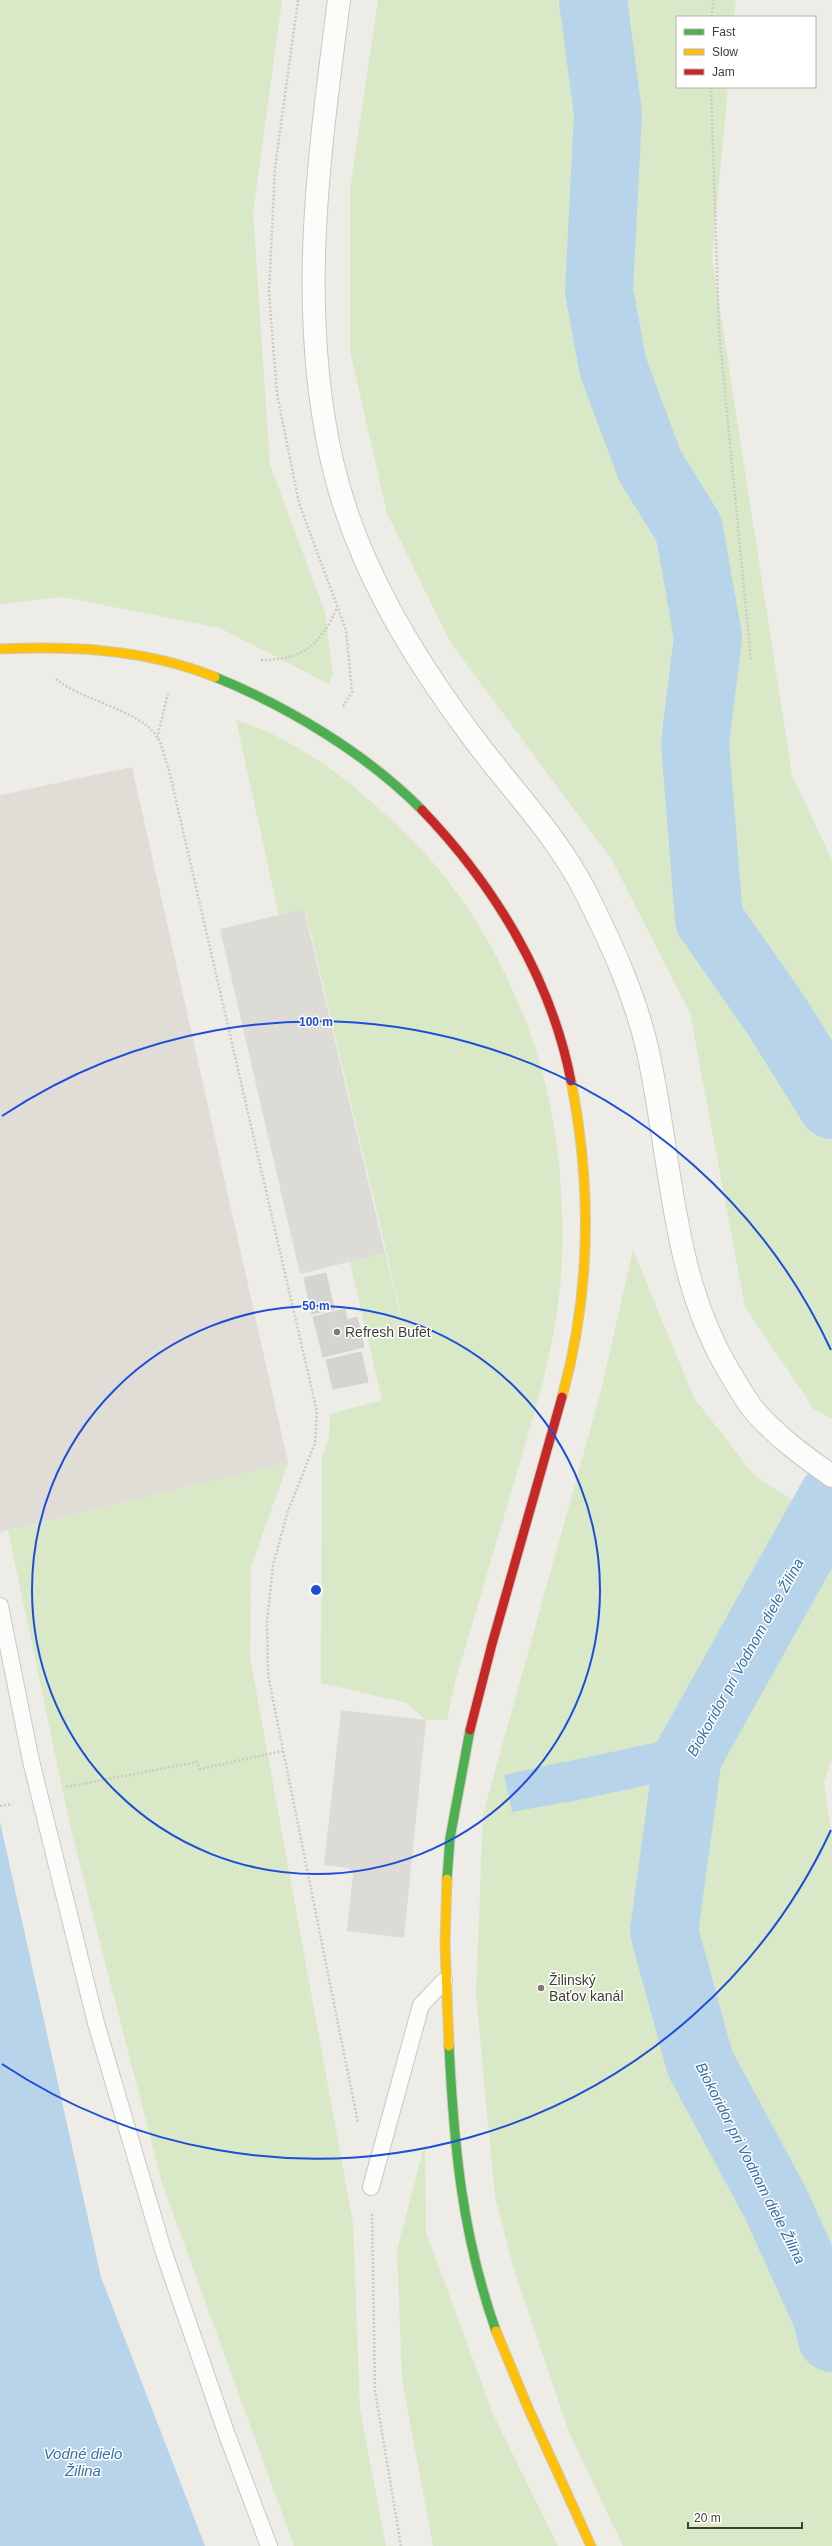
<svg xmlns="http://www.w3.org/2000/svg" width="832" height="2546" viewBox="0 0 832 2546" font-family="Helvetica,sans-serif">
<rect width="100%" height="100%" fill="#edece6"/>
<polygon fill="#e0ddd7" points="132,767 288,1463 0,1532 0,795"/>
<g fill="#d9e8c7">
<polygon points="0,0 282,0 253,213 270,465 325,612 333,674 329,684 220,628 63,597 0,604"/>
<polygon points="378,0 736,0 734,17 677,17 677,87 728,87 712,258 792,775 832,860 832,1419 814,1409 745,1307 690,1013 612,860 450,642 387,513 350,351 350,189"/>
<path d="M236 720C305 741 368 795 418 846 461 891 492 942 517 1000 553 1082 565 1171 562 1261 559 1335 536 1409 515 1479 495 1547 475 1615 455 1682L447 1720H426L407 1703 321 1683 322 1458 329 1436 330 1414 382 1400 350 1262 385 1253 412 1360 305 909 279 916Z"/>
<polygon points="633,1250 694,1398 754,1475 832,1526 832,1757 824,1783 832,1836 832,2546 623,2546 569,2432 516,2276 495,2198 476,1995 483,1814 601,1391"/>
<polygon points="288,1463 251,1567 250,1657 353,2223 360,2409 386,2546 294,2546 162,2183 71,1830 8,1530"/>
<polygon points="425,2143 426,2232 493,2414 558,2546 433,2546 402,2379 397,2250"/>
</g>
<g fill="#dcdbd6">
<polygon points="304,909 385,1253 300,1274 220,929"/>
<polygon points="341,1710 426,1720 404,1938 347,1931 353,1874 349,1868 324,1865"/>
</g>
<g fill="#b7d4ea">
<polygon points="563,1762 571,1801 512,1812 504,1775"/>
<polygon points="0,1822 101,2277 205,2546 0,2546"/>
</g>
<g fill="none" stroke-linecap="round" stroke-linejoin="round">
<polyline stroke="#b7d4ea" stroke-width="40" points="567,1782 688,1756"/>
<g stroke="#b7d4ea" stroke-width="68">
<polyline points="593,0 608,114 599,291 613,367 650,466 689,529 708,637 695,743 709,919 778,1018 832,1105"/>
<polyline points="832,1498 688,1756 664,1931 700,2063 776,2204 826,2315 832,2338"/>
</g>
</g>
<g fill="#d6d4cf" stroke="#d5d3cc">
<polygon points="326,1273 334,1309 312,1314 304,1278"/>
<polygon points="345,1309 347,1320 357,1317 364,1347 323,1357 313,1317"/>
<polygon points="361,1352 368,1382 333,1389 326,1360"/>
</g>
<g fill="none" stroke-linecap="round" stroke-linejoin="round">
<g stroke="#c9c8c2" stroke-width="18">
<g id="lane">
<polyline points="0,1606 31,1761 96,2023 163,2250 227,2435 269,2546"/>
<polyline points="371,2187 421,2005 444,1981"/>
</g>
</g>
<g stroke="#c9c8c2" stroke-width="24">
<path id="street" d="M339 0C319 156 297 306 332 461 355 562 410 653 471 735 509 787 557 835 586 893 611 943 636 997 648 1052 672 1160 671 1276 730 1373 737 1385 744 1397 752 1408 775 1435 803 1456 832 1476"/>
</g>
<g stroke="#ccc9bd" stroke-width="11">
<g id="fast">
<path d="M215 677C287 706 367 754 422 810"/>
<polyline points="447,1879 450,1838 470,1730"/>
<path d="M449 2046C454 2147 462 2235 496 2331"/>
</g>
</g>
<g stroke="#ccc9bd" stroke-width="11">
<g id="slow">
<path d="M0 649C74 646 145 649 215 677"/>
<path d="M562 1397C591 1293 592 1187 571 1081"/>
<polyline points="447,1879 445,1944 449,2046"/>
<polyline points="496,2331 529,2410 591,2546"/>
</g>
</g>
<g stroke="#ccc9bd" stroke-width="11">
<g id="jam">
<path d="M422 810C494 885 551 978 571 1081"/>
<polyline points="470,1730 492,1644 562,1397"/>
</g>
</g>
<g stroke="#cbcac6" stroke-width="2.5" stroke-dasharray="2 2" stroke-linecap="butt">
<polyline points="298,0 275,168 269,293 277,394 299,503 346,630 352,692 342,708"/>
<polyline points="711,17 714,0"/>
<polyline points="711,87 719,331 751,661"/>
<path d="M261 660C303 660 320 645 337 608"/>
<path d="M56 679C82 701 141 710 158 738 163 747 165 760 169 770L317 1412 315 1443 288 1511 273 1565 267 1622 268 1675 358 2123"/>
<polyline points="157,738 168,694"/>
<polyline points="66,1787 197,1762 200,1769 282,1751"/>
<polyline points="0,1806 12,1804"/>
<polyline points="372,2214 375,2391 401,2546"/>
</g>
<use href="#lane" stroke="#fcfcfb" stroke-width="16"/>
<use href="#street" stroke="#fcfcfb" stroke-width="22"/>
<use href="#fast" stroke="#4caf50" stroke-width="9"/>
<use href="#slow" stroke="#ffc107" stroke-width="9"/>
<use href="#jam" stroke="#c62828" stroke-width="9"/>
</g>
<g fill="none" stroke="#1d4ed8" stroke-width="2">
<circle cx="316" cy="1590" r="284"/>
<path d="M831 1830A568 568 0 0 1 2 2064M2 1116A568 568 0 0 1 831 1350"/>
</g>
<g fill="#7e7a72" stroke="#fff" stroke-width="1.5">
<circle cx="337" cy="1332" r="4"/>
<circle cx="541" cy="1988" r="4"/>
</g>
<g text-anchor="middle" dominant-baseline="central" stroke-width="3" stroke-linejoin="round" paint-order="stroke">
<g font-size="14" fill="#423d33" stroke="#fff" text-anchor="start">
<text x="345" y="1332">Refresh Bufet</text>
<text x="549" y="1980">Žilinský<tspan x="549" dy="16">Baťov kanál</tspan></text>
</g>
<g font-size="15" font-style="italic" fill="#3370a8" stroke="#fff">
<text transform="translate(745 1657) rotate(-61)">Biokoridor pri Vodnom diele Žilina</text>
<text transform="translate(751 2163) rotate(63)">Biokoridor pri Vodnom diele Žilina</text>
<text x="83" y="2453">Vodné dielo<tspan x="83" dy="17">Žilina</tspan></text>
</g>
</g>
<circle cx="316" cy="1590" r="6" fill="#1d4ed8" stroke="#fff" stroke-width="2"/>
<g font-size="12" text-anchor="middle" font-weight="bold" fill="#1d4ed8" stroke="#fff" stroke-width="3" stroke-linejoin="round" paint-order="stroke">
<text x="316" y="1026">100 m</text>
<text x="316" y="1310">50 m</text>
</g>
<rect x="676" y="16" width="140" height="72" fill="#ffffff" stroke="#b3b1ad"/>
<rect x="684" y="29" width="20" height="6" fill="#4caf50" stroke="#b3b1ad"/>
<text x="712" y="36" font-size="12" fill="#423d33">Fast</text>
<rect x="684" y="49" width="20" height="6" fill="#ffc107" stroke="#b3b1ad"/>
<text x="712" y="56" font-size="12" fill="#423d33">Slow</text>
<rect x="684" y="69" width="20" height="6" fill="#c62828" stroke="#b3b1ad"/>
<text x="712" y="76" font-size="12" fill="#423d33">Jam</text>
<path d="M688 2522v6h114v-6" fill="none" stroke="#423d33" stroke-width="2"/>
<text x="694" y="2522" font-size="12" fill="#423d33" stroke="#ffffff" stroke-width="3" paint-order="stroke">20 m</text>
</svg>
